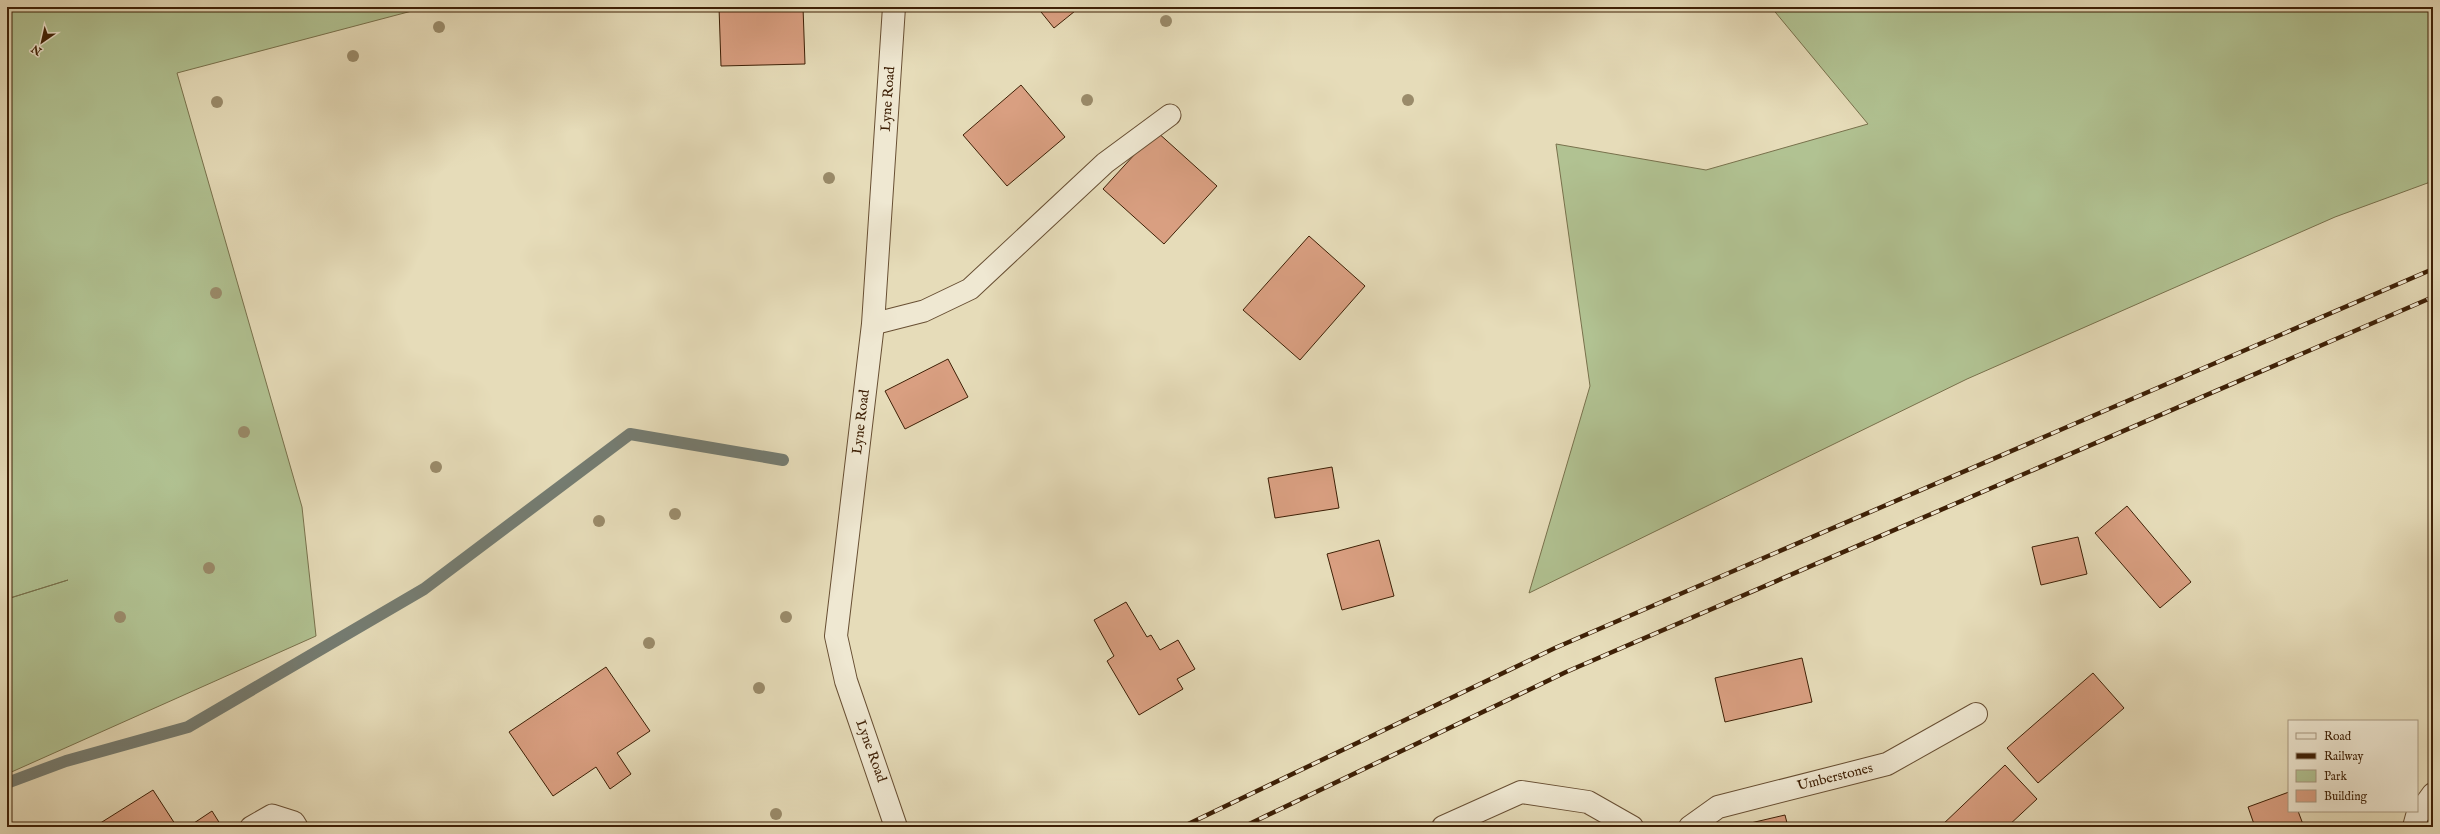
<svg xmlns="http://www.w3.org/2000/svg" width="2440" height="834" viewBox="0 0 2440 834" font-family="'IM FELL English',serif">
<rect width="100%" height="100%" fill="#e6dcb9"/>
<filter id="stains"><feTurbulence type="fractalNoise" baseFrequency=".005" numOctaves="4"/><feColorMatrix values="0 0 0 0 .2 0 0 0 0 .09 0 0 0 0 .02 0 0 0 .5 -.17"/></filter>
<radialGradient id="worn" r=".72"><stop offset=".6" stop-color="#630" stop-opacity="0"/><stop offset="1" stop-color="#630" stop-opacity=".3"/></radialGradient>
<g fill="#b1c292" stroke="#78714c">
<polygon points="7,7 427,7 177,73 302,507 316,636 7,774 7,599 68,580 7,599"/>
<polygon points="1771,7 2433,7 2433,181 2335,217 1967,379 1529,593 1590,386 1556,144 1706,170 1868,124"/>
</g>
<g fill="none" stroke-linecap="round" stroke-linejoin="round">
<polyline stroke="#757c71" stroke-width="12" points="7,783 66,761 188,727 424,589 630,434 783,460"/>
</g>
<g fill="#d99f81" stroke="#3e2006">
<polygon points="719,7 803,7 805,64 721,66"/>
<polygon points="1037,7 1080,7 1054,28"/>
<polygon points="1021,85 1065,137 1007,186 963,135"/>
<polygon points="1156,131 1217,186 1164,244 1103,189"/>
<polygon points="1309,236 1365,286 1300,360 1243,310"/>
<polygon points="948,359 968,397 905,429 885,391"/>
<polygon points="1332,467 1339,508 1275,518 1268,478"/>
<polygon points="2127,506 2191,582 2160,608 2095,533"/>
<polygon points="2078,537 2087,574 2041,585 2032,547"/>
<polygon points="1379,540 1394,596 1342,610 1327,554"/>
<polygon points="1126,602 1147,637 1151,635 1160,650 1178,640 1195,669 1177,679 1183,689 1139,715 1107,661 1114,656 1094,620"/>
<polygon points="1802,658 1812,702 1725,722 1715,678"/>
<polygon points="606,667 650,731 617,753 631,774 610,789 596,767 553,796 509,732"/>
<polygon points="2093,673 2124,708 2038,783 2007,748"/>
<polygon points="2005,765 2037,799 2007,827 1940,827"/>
<polygon points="153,790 177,827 94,827"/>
<polygon points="2289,792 2289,811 2298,811 2304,827 2255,827 2248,807"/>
<polygon points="212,811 222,827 188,827"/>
<polygon points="1785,815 1788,827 1743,827 1742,825"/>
</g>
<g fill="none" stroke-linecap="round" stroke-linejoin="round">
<g stroke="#684f33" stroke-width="23">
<g id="service">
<polyline points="873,324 924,311 970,289 1105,163 1170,115"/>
<polyline points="251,827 272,815 294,822 297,827"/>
</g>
</g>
<g stroke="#684f33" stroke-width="24">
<g id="minor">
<polyline points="894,7 873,324 836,636 846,681 896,827"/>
<polyline points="1443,827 1521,792 1588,802 1632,827"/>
<polyline points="1690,827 1718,807 1887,764 1976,714"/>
<polyline points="2414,827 2417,816 2433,794"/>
</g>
</g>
<use href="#service" stroke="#efe8d2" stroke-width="21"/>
<use href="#minor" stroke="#efe8d2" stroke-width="22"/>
<g stroke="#3e2006" stroke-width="4.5">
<g id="rail">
<polyline points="1182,827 1555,648 2433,269"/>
<polyline points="1243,827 1566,672 2433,297"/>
</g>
</g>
<use href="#rail" stroke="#efe8d2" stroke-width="3" stroke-dasharray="9" stroke-linecap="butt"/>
</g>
<g fill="#9a8b6a">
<circle cx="1166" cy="21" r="6"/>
<circle cx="439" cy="27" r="6"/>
<circle cx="353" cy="56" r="6"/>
<circle cx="1087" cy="100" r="6"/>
<circle cx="1408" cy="100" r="6"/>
<circle cx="217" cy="102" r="6"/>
<circle cx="829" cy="178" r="6"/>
<circle cx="216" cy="293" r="6"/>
<circle cx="244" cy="432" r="6"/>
<circle cx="436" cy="467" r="6"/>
<circle cx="675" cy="514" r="6"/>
<circle cx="599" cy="521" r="6"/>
<circle cx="209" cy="568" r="6"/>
<circle cx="120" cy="617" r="6"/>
<circle cx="786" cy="617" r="6"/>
<circle cx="649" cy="643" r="6"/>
<circle cx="759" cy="688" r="6"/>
<circle cx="776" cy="814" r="6"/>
</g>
<g text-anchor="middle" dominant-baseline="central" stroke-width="4" stroke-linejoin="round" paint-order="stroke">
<g font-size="14" fill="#3e2006" stroke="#efe8d2">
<text transform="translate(888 99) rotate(-86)">Lyne Road</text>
<text transform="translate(861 422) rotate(-83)">Lyne Road</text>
<text transform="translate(871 751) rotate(70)">Lyne Road</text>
<text transform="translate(1835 777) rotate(-14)">Umberstones</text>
</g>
</g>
<rect width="2440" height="834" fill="none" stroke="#e6dcb9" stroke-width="24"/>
<rect x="8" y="8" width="2424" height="818" fill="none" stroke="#3e2006" stroke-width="2"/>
<rect x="12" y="12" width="2416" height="810" fill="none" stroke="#3e2006"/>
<rect x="2288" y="720" width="130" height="92" fill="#efe8d2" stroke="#a89880"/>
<rect x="2296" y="733" width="20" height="6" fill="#efe8d2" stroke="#a89880"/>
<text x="2324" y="740" font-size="12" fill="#3e2006">Road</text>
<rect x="2296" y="753" width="20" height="6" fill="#3e2006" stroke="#a89880"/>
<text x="2324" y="760" font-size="12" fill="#3e2006">Railway</text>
<rect x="2296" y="770" width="20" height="12" fill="#b1c292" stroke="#a89880"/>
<text x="2324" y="780" font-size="12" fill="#3e2006">Park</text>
<rect x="2296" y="790" width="20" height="12" fill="#d99f81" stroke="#a89880"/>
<text x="2324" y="800" font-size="12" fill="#3e2006">Building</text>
<g transform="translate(42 42) rotate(214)" stroke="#efe8d2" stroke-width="3" paint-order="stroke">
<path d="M0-3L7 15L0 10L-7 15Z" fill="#3e2006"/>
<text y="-6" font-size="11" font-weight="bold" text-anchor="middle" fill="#3e2006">N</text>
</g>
<rect width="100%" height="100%" filter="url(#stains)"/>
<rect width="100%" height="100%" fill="url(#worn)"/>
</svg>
